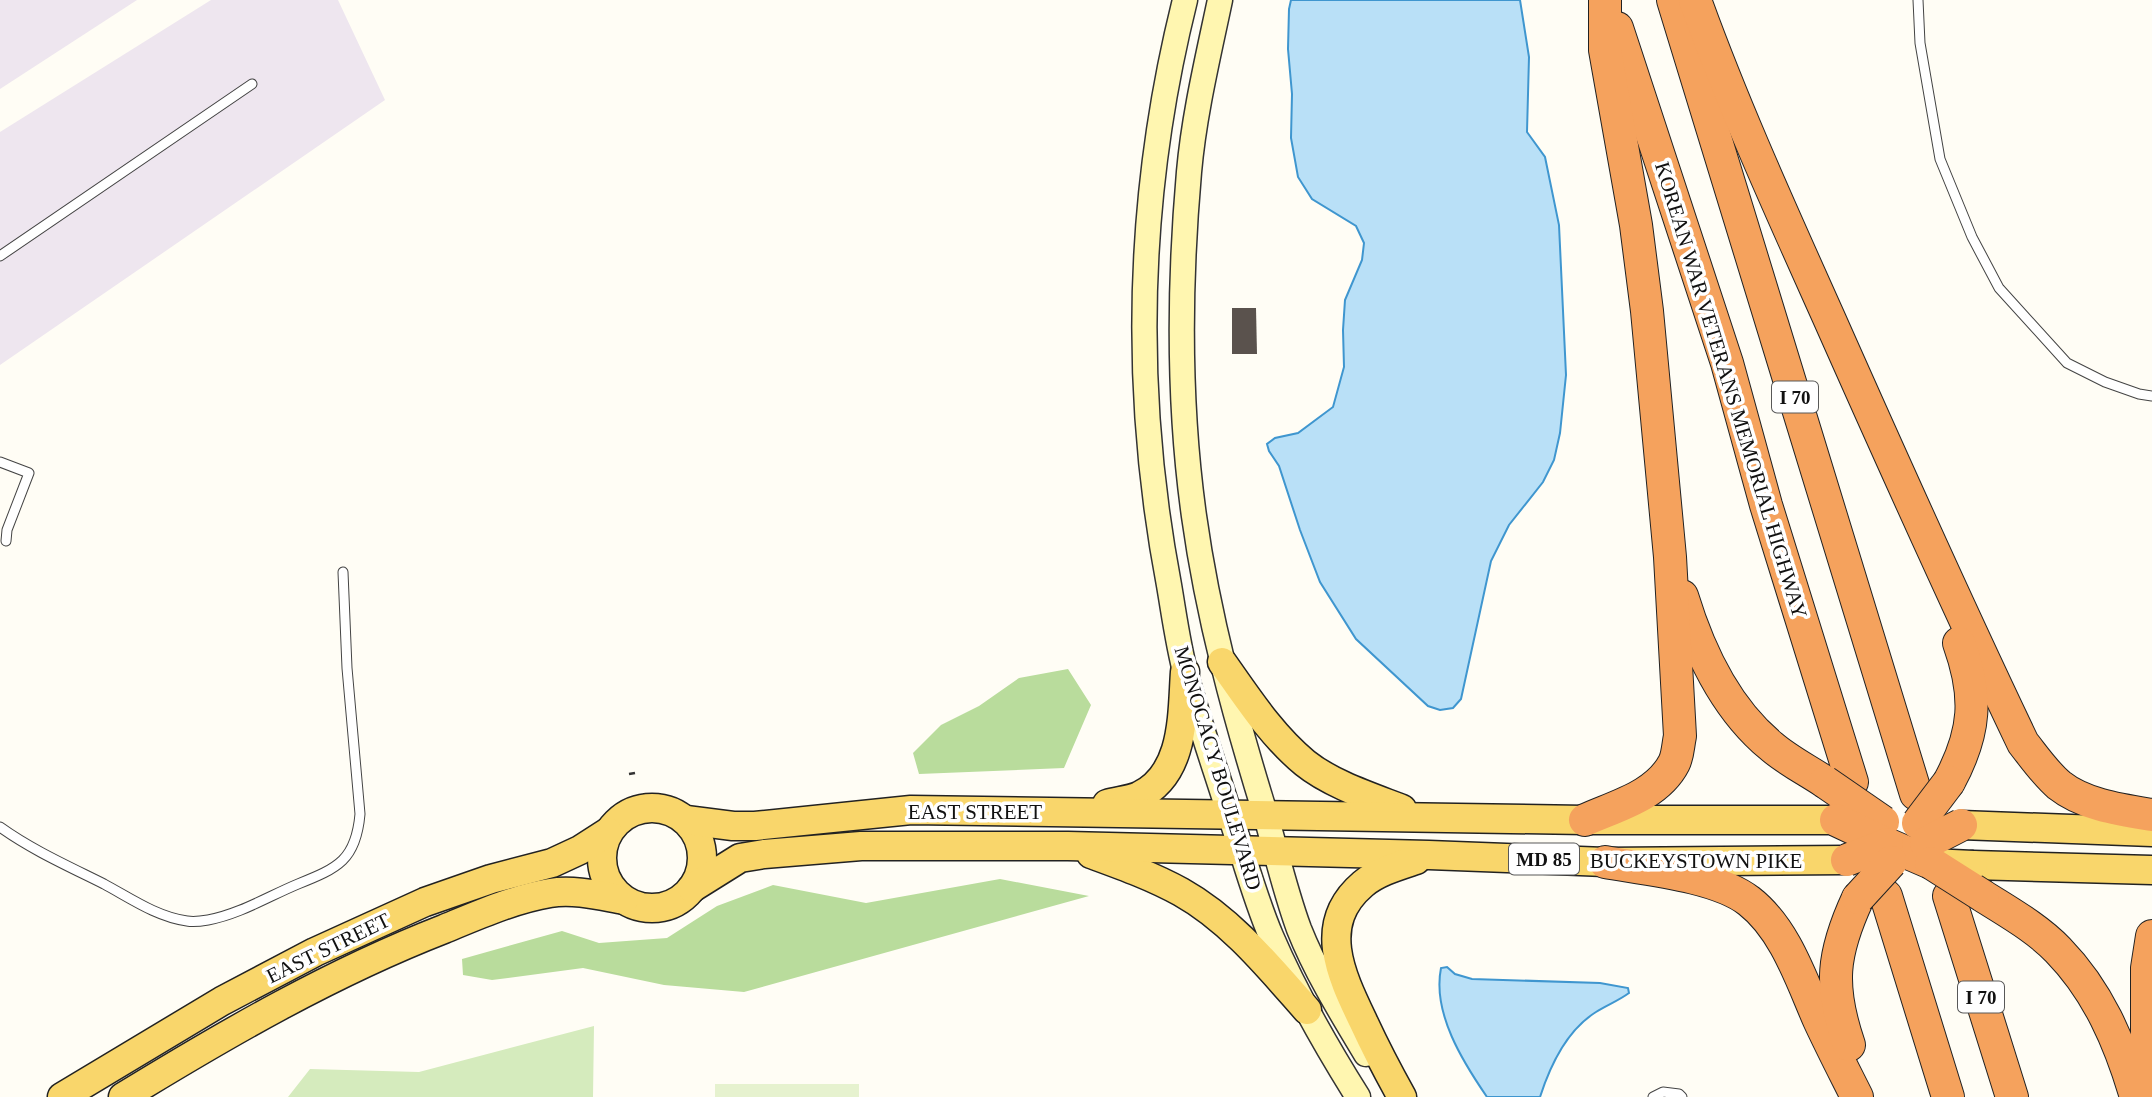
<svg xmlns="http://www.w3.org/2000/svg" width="2152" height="1097" viewBox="0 0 2152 1097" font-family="Georgia,serif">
<rect width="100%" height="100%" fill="#fffdf5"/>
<g fill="#eee6ef">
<polygon points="0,0 137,0 0,89"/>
<polygon points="211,0 338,0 385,100 0,365 0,132"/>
</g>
<polygon fill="#d5ebbd" points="594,1026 593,1097 288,1097 310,1069 419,1072"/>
<g fill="#b9dc9c">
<polygon points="1068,669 1091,705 1064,768 919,774 913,753 941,725 979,706 1019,678"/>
<polygon points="1000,879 1089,896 744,992 664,985 583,968 492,980 463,975 462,959 562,931 599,943 667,938 717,906 773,885 866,903"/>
</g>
<rect fill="#e6f2cf" x="715" y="1084" width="144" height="13"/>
<g fill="#b9e0f7" stroke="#3f96cf" stroke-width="2">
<polygon points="1291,0 1520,0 1529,57 1527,132 1545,157 1559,225 1566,375 1560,433 1554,460 1543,482 1509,525 1491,561 1461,699 1453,708 1440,710 1428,706 1356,639 1320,582 1300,530 1279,466 1269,451 1267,444 1275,438 1298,433 1333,407 1344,367 1343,330 1345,300 1362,260 1364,243 1356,226 1312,199 1298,177 1291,138 1292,94 1288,49 1289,9"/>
<path d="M1447 967 1455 974 1472 979 1600 983 1628 988 1629 993C1618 1001 1607 1005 1596 1012 1567 1030 1550 1066 1540 1097H1487C1463 1062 1432 1013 1441 968Z"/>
</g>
<polygon fill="#5a524d" points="1232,308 1256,308 1257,354 1232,354"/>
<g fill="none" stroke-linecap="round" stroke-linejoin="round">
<g stroke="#444" stroke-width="11">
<g id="service">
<polyline points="1918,0 1920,43 1940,159 1972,237 1999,288 2067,363 2105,382 2139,394 2152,396"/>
<polyline points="0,256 252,84"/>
<polyline points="0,462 29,473 7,530 6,541"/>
<path d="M0 827C32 850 68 866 104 884 130 898 157 917 187 921 193 922 202 921 208 920 240 914 269 896 298 884 338 868 356 860 360 814L347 668 343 572"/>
<polyline points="1653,1097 1663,1092 1679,1094 1682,1097"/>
</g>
</g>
<g stroke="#333" stroke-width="27">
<g id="secondary">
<path d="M1185 0C1137 192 1132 390 1169 585 1174 614 1178 645 1186 675 1198 719 1213 762 1227 806 1242 849 1253 894 1271 936 1295 992 1326 1046 1358 1097"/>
<path d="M1220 0C1208 57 1194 115 1189 172 1179 286 1178 402 1194 516 1208 617 1235 716 1265 813 1276 851 1285 891 1299 929 1316 972 1342 1014 1366 1054"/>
</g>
</g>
<g stroke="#222" stroke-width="31">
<g id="primary">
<path d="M1222 662C1247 697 1271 735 1305 763 1331 784 1371 797 1402 809"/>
<path d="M1107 804C1117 801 1130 800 1139 796 1185 774 1182 715 1185 672"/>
<circle cx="652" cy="858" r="50"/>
<polyline points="686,820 733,826 755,826 911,810 1585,820 1836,820"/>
<polyline points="1961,825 2152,832"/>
<path d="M1091 854C1121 865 1152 876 1181 892 1231 920 1269 967 1307 1010"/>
<polyline points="1973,865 2152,870"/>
<polyline points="692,888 740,858 764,854 861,846 1068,846 1429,855 1605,862 1847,860"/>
<polyline points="62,1097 222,1001 315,952 425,902 491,879 552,863 580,850 608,832"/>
<path d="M123 1097C226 1034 331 973 444 929 478 915 514 899 550 893 575 889 601 896 624 900"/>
<path d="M1402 1097C1388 1072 1375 1047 1363 1021 1341 975 1316 924 1363 884 1377 872 1398 866 1416 860"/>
</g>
</g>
<g stroke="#222" stroke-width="34">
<g id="motorway">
<polyline points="1673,0 1916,794"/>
<path d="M1695 0C1734 108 1782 213 1829 318 1892 460 1956 603 2023 743 2034 757 2045 773 2059 785 2084 805 2121 810 2152 815"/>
<polyline points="1617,28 1727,363 1766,505 1852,782"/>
<path d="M1682 596C1699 652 1725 708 1771 746 1787 760 1807 770 1825 782"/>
<path d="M1949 782C1976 732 1978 696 1959 643"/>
<path d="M1585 820C1616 806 1657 796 1674 763 1678 755 1678 745 1680 736L1670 557 1647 311 1636 225 1605 50V0"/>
<polyline points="1887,844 1931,863"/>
<path d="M1605 862C1645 869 1717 876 1749 901 1785 929 1801 979 1819 1020 1831 1046 1844 1071 1857 1097"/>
<polyline points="1886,896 1948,1097"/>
<polyline points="1949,896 2012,1097"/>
<path d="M1983 896C2008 912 2037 928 2058 950 2098 991 2120 1042 2136 1097"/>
<path d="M1849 1045C1829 986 1832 954 1858 898"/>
<polyline points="2147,1097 2147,968 2152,936"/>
</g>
</g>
<polyline stroke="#333" stroke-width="2.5" stroke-dasharray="7 3.5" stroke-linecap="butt" points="629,774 635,773"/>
<use href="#service" stroke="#fff" stroke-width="9"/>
<use href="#secondary" stroke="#fff6b0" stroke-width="24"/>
<use href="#primary" stroke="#f9d66b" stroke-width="28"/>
<use href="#motorway" stroke="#f5a25d" stroke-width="32"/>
<g stroke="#222" stroke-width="31" stroke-linecap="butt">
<polyline id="primary-bridge" points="1931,863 1973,865"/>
</g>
<g stroke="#222" stroke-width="34" stroke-linecap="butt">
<g id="motorway-bridge">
<polyline points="1825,782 1883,822"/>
<polyline points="1836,820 1887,844"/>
<polyline points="1918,823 1949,782"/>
<polyline points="1926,843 1961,825"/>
<polyline points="1847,860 1887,844"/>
<polyline points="1931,863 1983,896"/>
<polyline points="1858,898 1891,862"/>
</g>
</g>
<use href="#primary-bridge" stroke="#f9d66b" stroke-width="28"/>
<use href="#motorway-bridge" stroke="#f5a25d" stroke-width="32"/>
</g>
<g text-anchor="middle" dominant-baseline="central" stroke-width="7" stroke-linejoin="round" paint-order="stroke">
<g fill="#fff" stroke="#585858" stroke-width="2">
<rect x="1772" y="381.5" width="46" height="31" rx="5"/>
<rect x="1509" y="843.5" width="70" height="31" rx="5"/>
<rect x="1958" y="981.5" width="46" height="31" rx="5"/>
</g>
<g font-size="19" font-weight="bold" fill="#111">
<text x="1795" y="397">I 70</text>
<text x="1544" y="859">MD 85</text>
<text x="1981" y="997">I 70</text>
</g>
<g font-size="21" fill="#111" stroke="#fff">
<text transform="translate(1731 390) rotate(73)">KOREAN WAR VETERANS MEMORIAL HIGHWAY</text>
<text transform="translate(1218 768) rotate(73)">MONOCACY BOULEVARD</text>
<text x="975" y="812">EAST STREET</text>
<text x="1696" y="861">BUCKEYSTOWN PIKE</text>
<text transform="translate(328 948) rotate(-26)">EAST STREET</text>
</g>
</g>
</svg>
